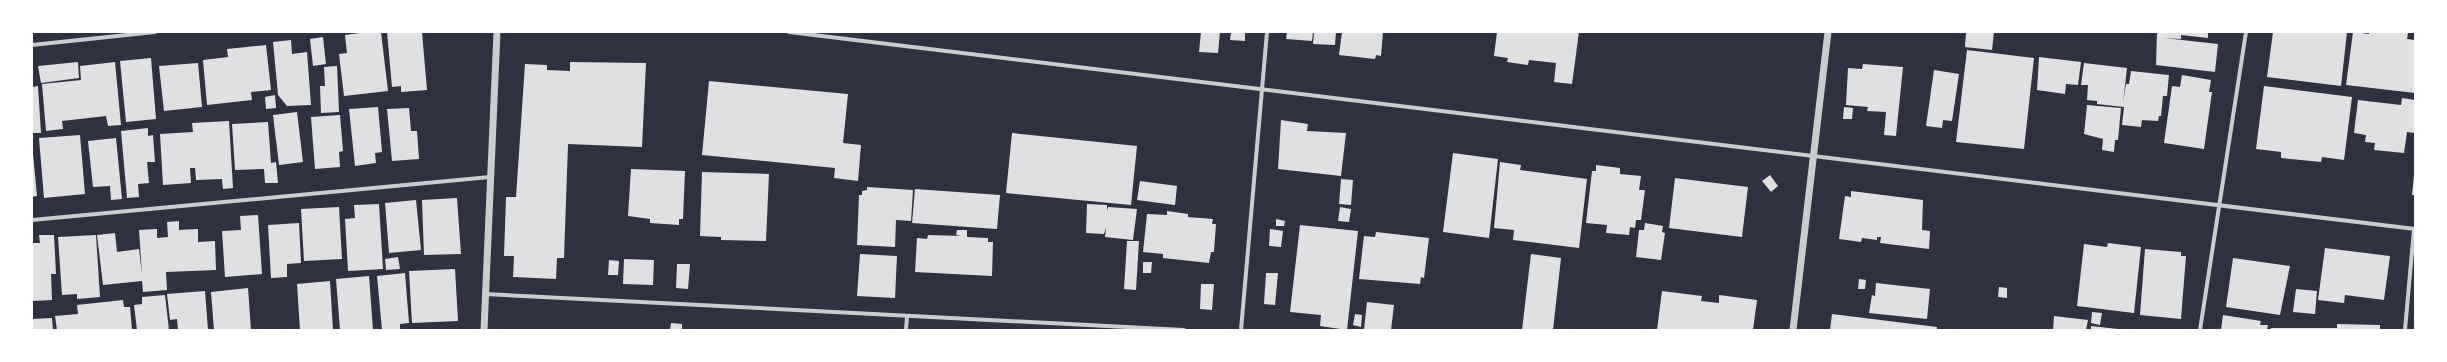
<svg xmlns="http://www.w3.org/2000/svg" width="2447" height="362" viewBox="0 0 2447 362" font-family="'DM Sans',sans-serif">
<rect width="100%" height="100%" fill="#2d3142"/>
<g fill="#e0e0e3">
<polygon points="367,32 381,32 388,91 344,96 339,54 347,53 345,35"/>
<polygon points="387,32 422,32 427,90 401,92 401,86 392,87"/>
<polygon points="1201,32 1220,32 1218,53 1199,52"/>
<polygon points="1231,32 1245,32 1245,41 1230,40"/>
<polygon points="1287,32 1313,32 1312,41 1286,39"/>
<polygon points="1314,32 1336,32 1335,45 1313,44"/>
<polygon points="1342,32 1383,32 1381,56 1376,55 1375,59 1339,55"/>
<polygon points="1497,32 1579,32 1572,84 1554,82 1556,63 1529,60 1528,65 1507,62 1508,58 1494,56"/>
<polygon points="1966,32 1994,32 1992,50 1965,47"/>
<polygon points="2157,32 2208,32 2208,38 2181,35 2181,39 2164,38 2218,44 2215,72 2156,65"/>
<polygon points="2273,32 2347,32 2341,86 2267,77"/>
<polygon points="2353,32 2369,34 2369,32 2408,33 2407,39 2415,40 2415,93 2346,85"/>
<polygon points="323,37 326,64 313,66 310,39"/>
<polygon points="291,40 292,54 307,52 311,105 287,106 278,95 273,42"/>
<polygon points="266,45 271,90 251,92 252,100 207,105 203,60 228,57 227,49"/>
<polygon points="1967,50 2034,58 2024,149 1956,142"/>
<polygon points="2039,57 2081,62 2078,85 2066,84 2065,94 2037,90"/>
<polygon points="151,58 156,119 126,122 120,61"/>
<polygon points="78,62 79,78 41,83 38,66"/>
<polygon points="115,62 121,125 108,126 106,116 62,121 63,129 46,131 42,84 81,80 80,66"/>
<polygon points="570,62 646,63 642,147 568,144 564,258 557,258 556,279 513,277 514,256 504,256 506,197 516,197 525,64 547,65 547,70 570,71"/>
<polygon points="198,63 202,107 164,111 159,66"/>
<polygon points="2084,63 2127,68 2123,103 2126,84 2129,84 2131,71 2169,75 2167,96 2163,96 2161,116 2159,116 2158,121 2142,120 2141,127 2122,125 2124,107 2097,104 2097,101 2087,100 2088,85 2081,85"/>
<polygon points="1863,64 1903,67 1896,136 1884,135 1886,112 1867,111 1868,107 1846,105 1848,68 1862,69"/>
<polygon points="337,66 339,112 321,113 320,86 325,86 324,67"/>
<polygon points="1934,70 1959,74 1952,121 1943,120 1942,128 1926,126"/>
<polygon points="2182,75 2211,80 2209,92 2212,92 2204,149 2164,143 2172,86 2180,87"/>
<polygon points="709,81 848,94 843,143 861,145 858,181 834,178 835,168 702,155"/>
<polygon points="38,86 41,133 32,133 32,87"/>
<polygon points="2264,86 2352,97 2344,160 2322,157 2321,162 2281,158 2281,152 2256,149"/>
<polygon points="275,95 276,108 266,109 265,97"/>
<polygon points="2402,98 2415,100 2415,133 2407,132 2404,153 2374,150 2375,143 2365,142 2366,135 2354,133 2358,100 2401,105"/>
<polygon points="2087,105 2121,108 2118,140 2115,140 2114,152 2102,150 2103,139 2084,134"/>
<polygon points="378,107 382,152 375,153 376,163 355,166 349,109"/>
<polygon points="1844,107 1853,108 1852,119 1843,119"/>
<polygon points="409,108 411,131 417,131 419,159 392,161 387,109"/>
<polygon points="297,112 303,162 279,165 273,115"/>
<polygon points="340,115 343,151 339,152 340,167 315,169 311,117"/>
<polygon points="1281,120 1308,124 1307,131 1346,133 1341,176 1278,169"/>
<polygon points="229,121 233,188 223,189 222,179 196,180 195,168 190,168 191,183 163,185 160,134 193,132 192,123"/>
<polygon points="268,122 271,163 276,162 278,183 265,183 264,169 235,170 232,124"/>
<polygon points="148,128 148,136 153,135 155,162 147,162 149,183 138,184 139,197 127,198 121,131"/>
<polygon points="1012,133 1137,146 1131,205 1006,193"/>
<polygon points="80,135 85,194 44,198 39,138"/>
<polygon points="116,138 122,199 111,200 110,186 93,187 88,141"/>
<polygon points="1453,153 1498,159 1489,238 1443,232"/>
<polygon points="32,154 33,154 37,196 32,197"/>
<polygon points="1500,162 1521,165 1520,170 1587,179 1579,248 1513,240 1514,230 1494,228"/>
<polygon points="1596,165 1620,168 1620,174 1641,176 1639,190 1645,190 1641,220 1636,220 1635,228 1630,227 1629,235 1606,233 1607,225 1586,223 1592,171 1596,171"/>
<polygon points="631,169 685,171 683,219 679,219 679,225 650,223 650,219 628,216"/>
<polygon points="702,172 769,174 766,241 721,240 721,237 700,236"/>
<polygon points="1770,175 1778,186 1771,192 1762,181"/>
<polygon points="2414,175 2415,175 2415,195 2412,195"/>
<polygon points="1675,178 1748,187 1742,237 1669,228"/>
<polygon points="1341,179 1353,180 1351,205 1339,204"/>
<polygon points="1140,181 1177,186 1175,205 1137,200"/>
<polygon points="867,187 913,190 911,221 896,220 895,247 857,245 859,195 862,195 862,191 867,190"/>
<polygon points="915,189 1000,195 997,229 912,223"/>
<polygon points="1851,191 1923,200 1922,230 1930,231 1929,249 1880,243 1881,237 1877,237 1877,240 1862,238 1861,242 1839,239 1845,196 1851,197"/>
<polygon points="457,198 461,254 424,255 422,200"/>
<polygon points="416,200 421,250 389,253 385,203"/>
<polygon points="379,204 383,269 348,271 345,219 355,218 354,205"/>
<polygon points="1087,204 1107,205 1107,211 1108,207 1137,209 1133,240 1105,237 1106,227 1104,234 1086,233"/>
<polygon points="339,207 342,259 304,261 301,209"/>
<polygon points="1340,207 1351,209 1349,222 1338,221"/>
<polygon points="1167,211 1188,214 1188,217 1213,219 1212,224 1216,224 1214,252 1211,252 1209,263 1163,258 1163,254 1143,252 1147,214 1167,215"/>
<polygon points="258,215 262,274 225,277 222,231 241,230 240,216"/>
<polygon points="1276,219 1285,221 1284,226 1276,226"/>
<polygon points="179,221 179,230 198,229 198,242 215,241 216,270 166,272 167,290 143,292 142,281 103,285 97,235 115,233 117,252 139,249 142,275 139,230 157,229 157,238 168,237 167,222"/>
<polygon points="299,223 301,263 287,264 287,277 271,278 268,225"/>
<polygon points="1645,223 1663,226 1662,232 1665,233 1661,260 1636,257 1639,230 1644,230"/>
<polygon points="1300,225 1358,231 1347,330 1320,326 1321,315 1290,312"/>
<polygon points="1270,229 1283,231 1281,247 1269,246"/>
<polygon points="957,230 967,230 967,237 988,238 988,242 993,242 992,276 915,272 917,238 927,239 928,235 961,236 956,235"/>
<polygon points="1376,232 1429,238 1424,278 1421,277 1420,284 1359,279 1364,236 1375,237"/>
<polygon points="39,235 54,235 56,274 51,274 52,300 32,301 32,243 40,243"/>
<polygon points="96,235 100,297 77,299 77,294 62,295 58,237"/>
<polygon points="1127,241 1139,241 1136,290 1124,289"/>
<polygon points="2108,243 2141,247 2134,313 2077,306 2084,244 2107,247"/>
<polygon points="2325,248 2390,256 2384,300 2345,295 2344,303 2318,300"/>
<polygon points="2145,249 2181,252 2181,256 2186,256 2181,319 2140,315"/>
<polygon points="860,254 897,256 895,298 857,296"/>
<polygon points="1531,254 1561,258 1553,330 1522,330"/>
<polygon points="398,257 400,269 386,270 385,259"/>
<polygon points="2233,258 2290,266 2280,315 2226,307"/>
<polygon points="624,259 654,260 653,285 623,284"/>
<polygon points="609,260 619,261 618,275 608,275"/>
<polygon points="1143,262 1152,262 1151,273 1143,273"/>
<polygon points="677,264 690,264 688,289 676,288"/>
<polygon points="455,269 458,321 412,323 409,271"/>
<polygon points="405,273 409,323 400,324 400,330 382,330 377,276"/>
<polygon points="1266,273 1278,273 1275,305 1264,304"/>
<polygon points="369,276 373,330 340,330 336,279"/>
<polygon points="1859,279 1866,280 1865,289 1858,289"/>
<polygon points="330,281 333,330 300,330 297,284"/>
<polygon points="1876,283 1930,289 1927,319 1869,313 1872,295 1875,296"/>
<polygon points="1201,284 1214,284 1212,310 1200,309"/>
<polygon points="1999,287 2007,288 2007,298 1998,297"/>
<polygon points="248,288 251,330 214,330 211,292"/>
<polygon points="2296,289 2317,291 2315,314 2293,312"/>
<polygon points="205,291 208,330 178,330 177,319 170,320 167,294"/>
<polygon points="1662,291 1702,296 1701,301 1719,303 1719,295 1757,300 1753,330 1657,330"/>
<polygon points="165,295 169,330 137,330 134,305 142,304 142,297"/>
<polygon points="123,300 124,307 130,307 132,330 57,330 55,316 78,314 77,305"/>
<polygon points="1367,302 1394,305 1391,330 1364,330"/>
<polygon points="2092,312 2102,313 2100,325 2091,323"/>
<polygon points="1355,314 1362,315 1361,327 1353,325"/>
<polygon points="1832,314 1937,327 1937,330 1830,330"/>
<polygon points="2223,315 2261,321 2260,325 2268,325 2267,330 2221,330"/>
<polygon points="2054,316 2088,320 2086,330 2053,330"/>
<polygon points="52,318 53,330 32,330 32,319"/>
<polygon points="671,323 682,324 682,330 670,330"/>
<polygon points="2337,324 2380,325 2380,330 2271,330 2271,328 2337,328"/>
<polygon points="2091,326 2118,329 2118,330 2091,330"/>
</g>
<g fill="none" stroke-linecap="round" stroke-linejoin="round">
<g stroke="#caccd0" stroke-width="4">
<polyline points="789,32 2415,229"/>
<polyline points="32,45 155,32"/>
<polyline points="32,220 490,177"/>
<polyline points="485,294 1184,330"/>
<polyline points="906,330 907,316"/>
<polyline points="1241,330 1267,32"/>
<polyline points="2200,330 2246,32"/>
<polyline points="2405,330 2414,229"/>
</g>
<g stroke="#caccd0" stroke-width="7">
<polyline points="484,330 497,32"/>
<polyline points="1793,330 1828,32"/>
</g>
</g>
<rect width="2447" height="362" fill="none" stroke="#ffffff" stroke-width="66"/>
</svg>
